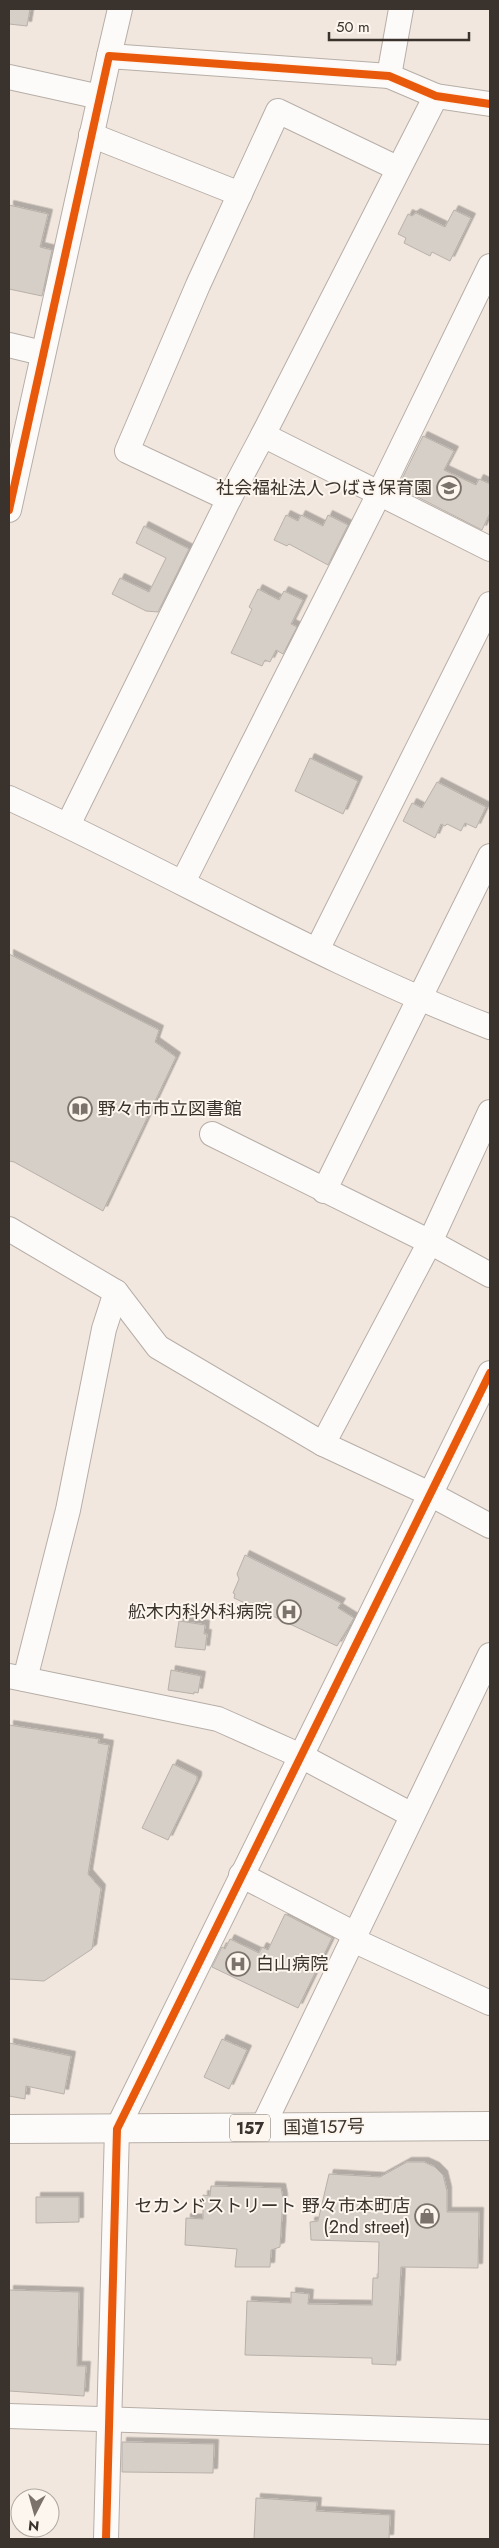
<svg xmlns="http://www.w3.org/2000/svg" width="499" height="2548" viewBox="0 0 499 2548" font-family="Jost,'Noto Sans JP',sans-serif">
<defs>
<filter id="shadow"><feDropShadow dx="4.5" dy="-4.5" stdDeviation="0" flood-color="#0004"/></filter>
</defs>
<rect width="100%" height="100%" fill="#f1e7de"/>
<g fill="#d6cfc8" stroke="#b8b1aa" filter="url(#shadow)">
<polygon points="9,9 30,9 27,26 9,24"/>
<polygon points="9,205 48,214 40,247 52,250 42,296 9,289"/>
<polygon points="454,210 471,218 450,261 432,252 430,256 404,243 406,238 398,234 408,214 412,216 416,213 445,227"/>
<polygon points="423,436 454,451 444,470 476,485 479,479 490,484 490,513 482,530 398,487"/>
<polygon points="286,515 298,521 301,515 323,526 328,515 348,525 328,565 289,544 287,546 274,540"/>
<polygon points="144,526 189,549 158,612 146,611 112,594 120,578 149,592 166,558 136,543"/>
<polygon points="258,589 279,600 284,591 303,600 291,624 297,627 283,654 276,650 270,662 265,660 262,666 231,653 252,609 249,607"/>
<polygon points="310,758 358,781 343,814 295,791"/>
<polygon points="437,782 486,807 476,828 465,823 461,831 447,824 445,826 441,824 435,838 403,821 412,803 422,808"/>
<polygon points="9,954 159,1030 155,1042 176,1057 103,1211 14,1162 9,1161"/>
<polygon points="245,1555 341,1603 338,1608 354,1618 337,1646 234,1598 235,1594 233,1593 239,1579 237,1574"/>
<polygon points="179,1621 205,1625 204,1634 207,1634 205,1650 175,1647"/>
<polygon points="171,1670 201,1676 198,1693 194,1692 194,1694 168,1690"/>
<polygon points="9,1725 99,1739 98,1743 109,1745 88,1874 101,1889 92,1949 44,1981 9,1979"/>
<polygon points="173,1764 197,1776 197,1780 168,1840 142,1828"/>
<polygon points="285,1914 332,1938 298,2008 212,1967 222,1947 225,1949 230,1939 259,1953 262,1947 268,1950"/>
<polygon points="222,2039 247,2050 229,2089 204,2077"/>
<polygon points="9,2043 71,2056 64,2094 26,2086 25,2099 9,2096"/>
<polygon points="407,2162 424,2162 435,2167 443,2175 447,2191 447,2212 479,2212 478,2268 401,2267 396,2365 372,2364 372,2358 245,2355 247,2301 291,2303 291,2292 309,2294 308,2304 372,2305 373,2278 378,2278 379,2242 311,2240 310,2222 318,2221 329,2174 380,2177"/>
<polygon points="211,2186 281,2188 283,2198 280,2247 271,2250 270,2267 235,2267 237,2249 185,2245 186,2218 203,2219 203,2195 210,2196"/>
<polygon points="36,2197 79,2197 79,2222 36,2223"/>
<polygon points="9,2290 79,2292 77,2366 86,2366 84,2396 9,2391"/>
<polygon points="122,2442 214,2444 213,2473 122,2472"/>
<polygon points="256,2498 317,2502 316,2511 390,2515 389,2539 254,2539"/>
</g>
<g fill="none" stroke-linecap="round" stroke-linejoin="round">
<g stroke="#b6aea7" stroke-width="26">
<g id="minor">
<polyline points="109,56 120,9"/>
<polyline points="389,76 401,9"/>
<polyline points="9,77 100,97"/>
<polyline points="436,96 263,435 490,549"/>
<polyline points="91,135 240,194"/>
<polyline points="9,345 42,353"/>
<polyline points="263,435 229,499 127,451 198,285 278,111 397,168"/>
<polyline points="9,510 109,56 389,76 436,96 490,104"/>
<path d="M9 798C170 872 324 963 490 1027"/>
<polyline points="68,825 229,499"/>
<polyline points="183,882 379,494 490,266"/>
<polyline points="317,950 490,604"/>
<polyline points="212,1134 430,1242 490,1275"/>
<polyline points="324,1191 490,856"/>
<polyline points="9,1229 116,1292 158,1347 323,1444 430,1494 490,1526"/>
<polyline points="323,1444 430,1242 490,1112"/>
<polyline points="9,1676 218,1719 301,1756 412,1815"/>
<polyline points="25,1679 68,1510 104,1329 116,1292"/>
<polyline points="241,1875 355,1934"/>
<polyline points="353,1940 490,2003"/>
<polyline points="262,2128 490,1655"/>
<polyline points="9,2416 490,2432"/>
<polyline points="106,2539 117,2129 490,1373"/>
</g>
</g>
<g stroke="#b6aea7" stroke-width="30">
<polyline id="highway" points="9,2129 490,2126"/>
</g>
<use href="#minor" stroke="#fdfbfa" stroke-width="24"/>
<use href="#highway" stroke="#fdfbfa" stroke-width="28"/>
<g stroke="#fdf6ef" stroke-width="11">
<g id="cycleway">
<polyline points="9,510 109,56 389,76 436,96 490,104"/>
<polyline points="106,2539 117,2129 490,1373"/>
</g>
</g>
<use href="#cycleway" stroke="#e8590c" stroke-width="8"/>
</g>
<defs>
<g id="school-ring" transform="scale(1.25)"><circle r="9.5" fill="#fdf6ef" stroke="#7a726b" stroke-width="1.5"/><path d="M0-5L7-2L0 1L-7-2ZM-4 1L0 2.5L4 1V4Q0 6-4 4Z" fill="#7a726b"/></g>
<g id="library-ring" transform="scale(1.25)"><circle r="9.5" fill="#fdf6ef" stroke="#7a726b" stroke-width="1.5"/><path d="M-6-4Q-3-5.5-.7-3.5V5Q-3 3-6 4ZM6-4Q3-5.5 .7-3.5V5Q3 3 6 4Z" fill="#7a726b"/></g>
<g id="hospital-ring" transform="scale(1.25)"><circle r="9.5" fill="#fdf6ef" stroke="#7a726b" stroke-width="1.5"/><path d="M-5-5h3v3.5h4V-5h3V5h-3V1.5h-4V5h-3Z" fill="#7a726b"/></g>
<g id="shop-ring" transform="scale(1.25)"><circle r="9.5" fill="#fdf6ef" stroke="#7a726b" stroke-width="1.5"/><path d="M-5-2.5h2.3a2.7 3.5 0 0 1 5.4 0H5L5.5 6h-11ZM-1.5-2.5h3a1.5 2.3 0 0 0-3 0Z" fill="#7a726b"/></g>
</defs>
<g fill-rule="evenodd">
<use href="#school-ring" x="449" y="488"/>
<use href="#library-ring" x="80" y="1109"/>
<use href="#hospital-ring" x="289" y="1612"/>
<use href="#hospital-ring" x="238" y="1964"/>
<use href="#shop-ring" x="427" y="2216"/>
</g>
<g text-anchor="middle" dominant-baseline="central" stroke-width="4" stroke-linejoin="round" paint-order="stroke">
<rect fill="#fdf6ef" stroke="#746e67" stroke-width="1" x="230" y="2114.5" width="40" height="27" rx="4"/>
<g font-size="16" font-weight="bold" fill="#3a332d">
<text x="250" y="2128">157</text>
</g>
<g font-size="18" fill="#3a332d" stroke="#fdf6ef" text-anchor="end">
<text x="432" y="488">社会福祉法人つばき保育園</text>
<text x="98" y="1109" text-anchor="start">野々市市立図書館</text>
<text x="272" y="1612">舩木内科外科病院</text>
<text x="256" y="1964" text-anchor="start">白山病院</text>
<text x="410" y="2206">セカンドストリート 野々市本町店<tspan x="410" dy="21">(2nd street)</tspan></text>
</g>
<g font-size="18" fill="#3a332d" stroke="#fdf6ef">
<text transform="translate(324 2127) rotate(-1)">国道157号</text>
</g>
</g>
<rect width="499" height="2548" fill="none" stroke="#3a332d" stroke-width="20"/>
<g transform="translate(35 2513) rotate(186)"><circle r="24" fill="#fdf6ef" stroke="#afa8a1"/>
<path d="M0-4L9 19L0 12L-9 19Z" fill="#7a726b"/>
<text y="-8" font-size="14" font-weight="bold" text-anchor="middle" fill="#3a332d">N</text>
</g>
<path d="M329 32v8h140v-8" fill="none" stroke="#3a332d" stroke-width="2.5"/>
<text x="336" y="32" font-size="15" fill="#3a332d" stroke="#fdf6ef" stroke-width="4" paint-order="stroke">50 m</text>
</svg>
